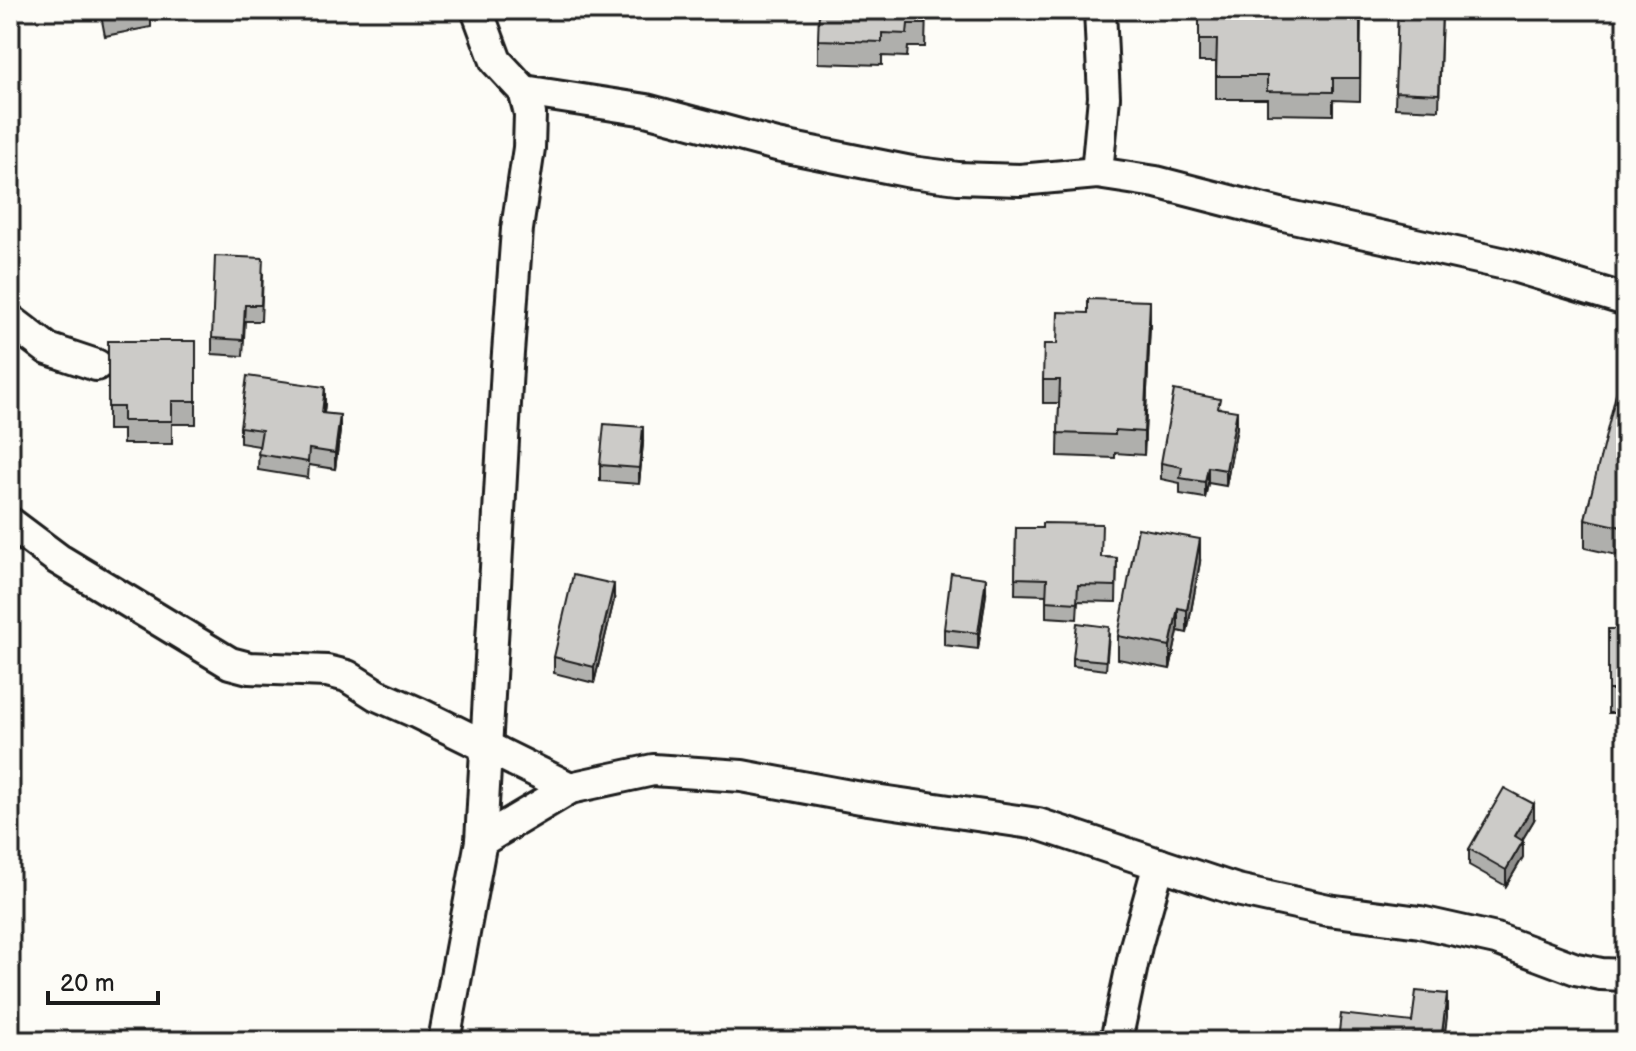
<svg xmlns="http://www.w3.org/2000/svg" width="1636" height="1051" viewBox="0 0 1636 1051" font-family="'Balsamiq Sans',sans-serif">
<rect width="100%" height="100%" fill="#fdfcf7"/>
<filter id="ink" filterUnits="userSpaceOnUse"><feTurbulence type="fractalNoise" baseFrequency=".0125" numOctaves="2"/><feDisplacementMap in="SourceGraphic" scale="16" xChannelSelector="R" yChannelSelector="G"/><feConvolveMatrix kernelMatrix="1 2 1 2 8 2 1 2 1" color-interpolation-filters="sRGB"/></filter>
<g filter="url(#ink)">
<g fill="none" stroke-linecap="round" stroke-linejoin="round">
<g stroke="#1c1c1c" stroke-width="36">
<g id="minor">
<polyline points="524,91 646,110 777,145 911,172 958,178 1020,180 1097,173 1156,182 1284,215 1510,265 1626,300"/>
<polyline points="1097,173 1104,97 1100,10"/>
<polyline points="10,320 48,349 96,365"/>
<polyline points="10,523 58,559 230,663 249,668 327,671 347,676 377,695 418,713 570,788"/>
<polyline points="481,841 570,788 653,770 742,776 861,798 1038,824 1237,890 1328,910 1420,922 1496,939 1576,969 1601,974 1626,975"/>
<polyline points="444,1041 481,841 507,367 517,229 529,148 530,114 524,91 496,61 477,10"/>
<polyline points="1116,1041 1136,946 1159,864"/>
</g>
</g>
<use href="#minor" stroke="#fdfcf7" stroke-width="30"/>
</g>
<g fill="#afafac" stroke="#1c1c1c" stroke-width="2">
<polygon points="100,10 153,10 151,10 151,27 105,36"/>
<polygon points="926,10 925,47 908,47 907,57 882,56 882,65 818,63 818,40"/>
<polygon points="1199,10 1361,10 1360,101 1333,100 1333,115 1267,114 1267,99 1216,99 1216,62 1199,62"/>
<polygon points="1398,10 1442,10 1439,110 1395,108"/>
<polygon points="263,274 261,321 245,321 243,356 212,354 212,338"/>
<polygon points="1150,324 1144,455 1115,453 1115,458 1058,456 1059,403 1043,403 1043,380 1057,344"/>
<polygon points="108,341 196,341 196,424 172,424 172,444 123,444 123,430 108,430"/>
<polygon points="1626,367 1626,557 1585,548 1585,519"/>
<polygon points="325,403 324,413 340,431 335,469 309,465 308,478 258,470 259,446 240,443 240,427"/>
<polygon points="1220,408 1237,427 1226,486 1208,483 1205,498 1180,494 1180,483 1161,479 1161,463"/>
<polygon points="643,443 639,484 600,481 600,465"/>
<polygon points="1016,528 1102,557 1117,558 1116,602 1078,601 1077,619 1046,617 1046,595 1015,594"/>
<polygon points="1200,562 1187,633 1178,631 1170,669 1118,659 1118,636"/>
<polygon points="1626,573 1626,610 1622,610"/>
<polygon points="986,594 978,649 944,645 944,629"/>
<polygon points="614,600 594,683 554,673 554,657"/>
<rect x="1608" y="629" width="18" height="84"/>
<polygon points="1109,635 1106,670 1073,666 1073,658"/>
<polygon points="1534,820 1522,840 1523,857 1506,886 1469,865 1469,849"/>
</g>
<g fill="#8f8e8c" stroke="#1c1c1c" stroke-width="2">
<polygon points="1150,301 1150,324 1144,455 1144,432"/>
<polygon points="325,387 325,403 322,429 322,413"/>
<polygon points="1237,411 1237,427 1226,486 1226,470"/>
<polygon points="340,415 340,431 335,469 335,453"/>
<polygon points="643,427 643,443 639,484 639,468"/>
<polygon points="1208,467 1208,483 1205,498 1205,482"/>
<polygon points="1200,539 1200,562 1187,633 1187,610"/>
<polygon points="986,578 986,594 978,649 978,633"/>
<polygon points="614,584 614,600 594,683 594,667"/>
<polygon points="1178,608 1178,631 1170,669 1170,646"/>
<polygon points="1534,804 1534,820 1515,852 1515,836"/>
<polygon points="1523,841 1523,857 1506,886 1506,870"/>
<polygon points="1447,994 1447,1017 1444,1041 1441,1041"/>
</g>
<g fill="#cccbc8" stroke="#1c1c1c" stroke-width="2">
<polygon points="103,10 151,10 151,11 105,19"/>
<polygon points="819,10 925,10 925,24 908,24 907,34 882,33 882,42 818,40"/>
<polygon points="1199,10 1360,10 1360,78 1333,78 1333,92 1267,91 1267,76 1216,76 1217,40 1199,40"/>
<polygon points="1398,10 1442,10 1439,94 1395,92"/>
<polygon points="215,256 263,258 261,305 245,305 243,340 212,338"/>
<polygon points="1088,299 1150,301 1144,432 1115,430 1115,435 1058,433 1060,380 1043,380 1044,344 1057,344 1058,312 1088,313"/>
<polygon points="108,341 196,341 196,401 172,401 172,421 123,421 123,407 108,407"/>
<polygon points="1623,366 1626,367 1626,528 1585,519"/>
<polygon points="247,376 325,387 322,413 340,415 335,453 309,449 308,462 258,454 262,430 240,427"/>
<polygon points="1174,390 1220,399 1218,408 1237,411 1226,470 1208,467 1205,482 1180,478 1182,467 1161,463"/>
<polygon points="604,424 643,427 639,468 600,465"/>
<polygon points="1042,523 1102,524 1101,557 1117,558 1116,586 1078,585 1077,603 1046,601 1047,579 1015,578 1016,528 1042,528"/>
<polygon points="1138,528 1200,539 1187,610 1178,608 1170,646 1118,636"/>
<polygon points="951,573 986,578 978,633 944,629"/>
<polygon points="1624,573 1626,573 1626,602 1622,602"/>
<polygon points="573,575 614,584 594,667 554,657"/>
<polygon points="1077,623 1109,627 1106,661 1073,658"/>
<rect x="1608" y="629" width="18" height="61"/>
<polygon points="1504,788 1534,804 1515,836 1523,841 1506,870 1469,849"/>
<polygon points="1416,991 1447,994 1441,1041 1338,1041 1341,1014 1412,1022"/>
<polygon points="643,1034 679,1037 679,1041 642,1041"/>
</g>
</g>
<rect width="1636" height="1051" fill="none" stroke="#fdfcf7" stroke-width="40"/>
<rect x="20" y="20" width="1596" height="1011" fill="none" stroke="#1c1c1c" stroke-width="3" filter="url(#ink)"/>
<path d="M48 991v12h110v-12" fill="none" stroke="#1c1c1c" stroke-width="4"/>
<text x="60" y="991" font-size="24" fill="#1c1c1c" stroke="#fdfcf7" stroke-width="6" paint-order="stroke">20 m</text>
</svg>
